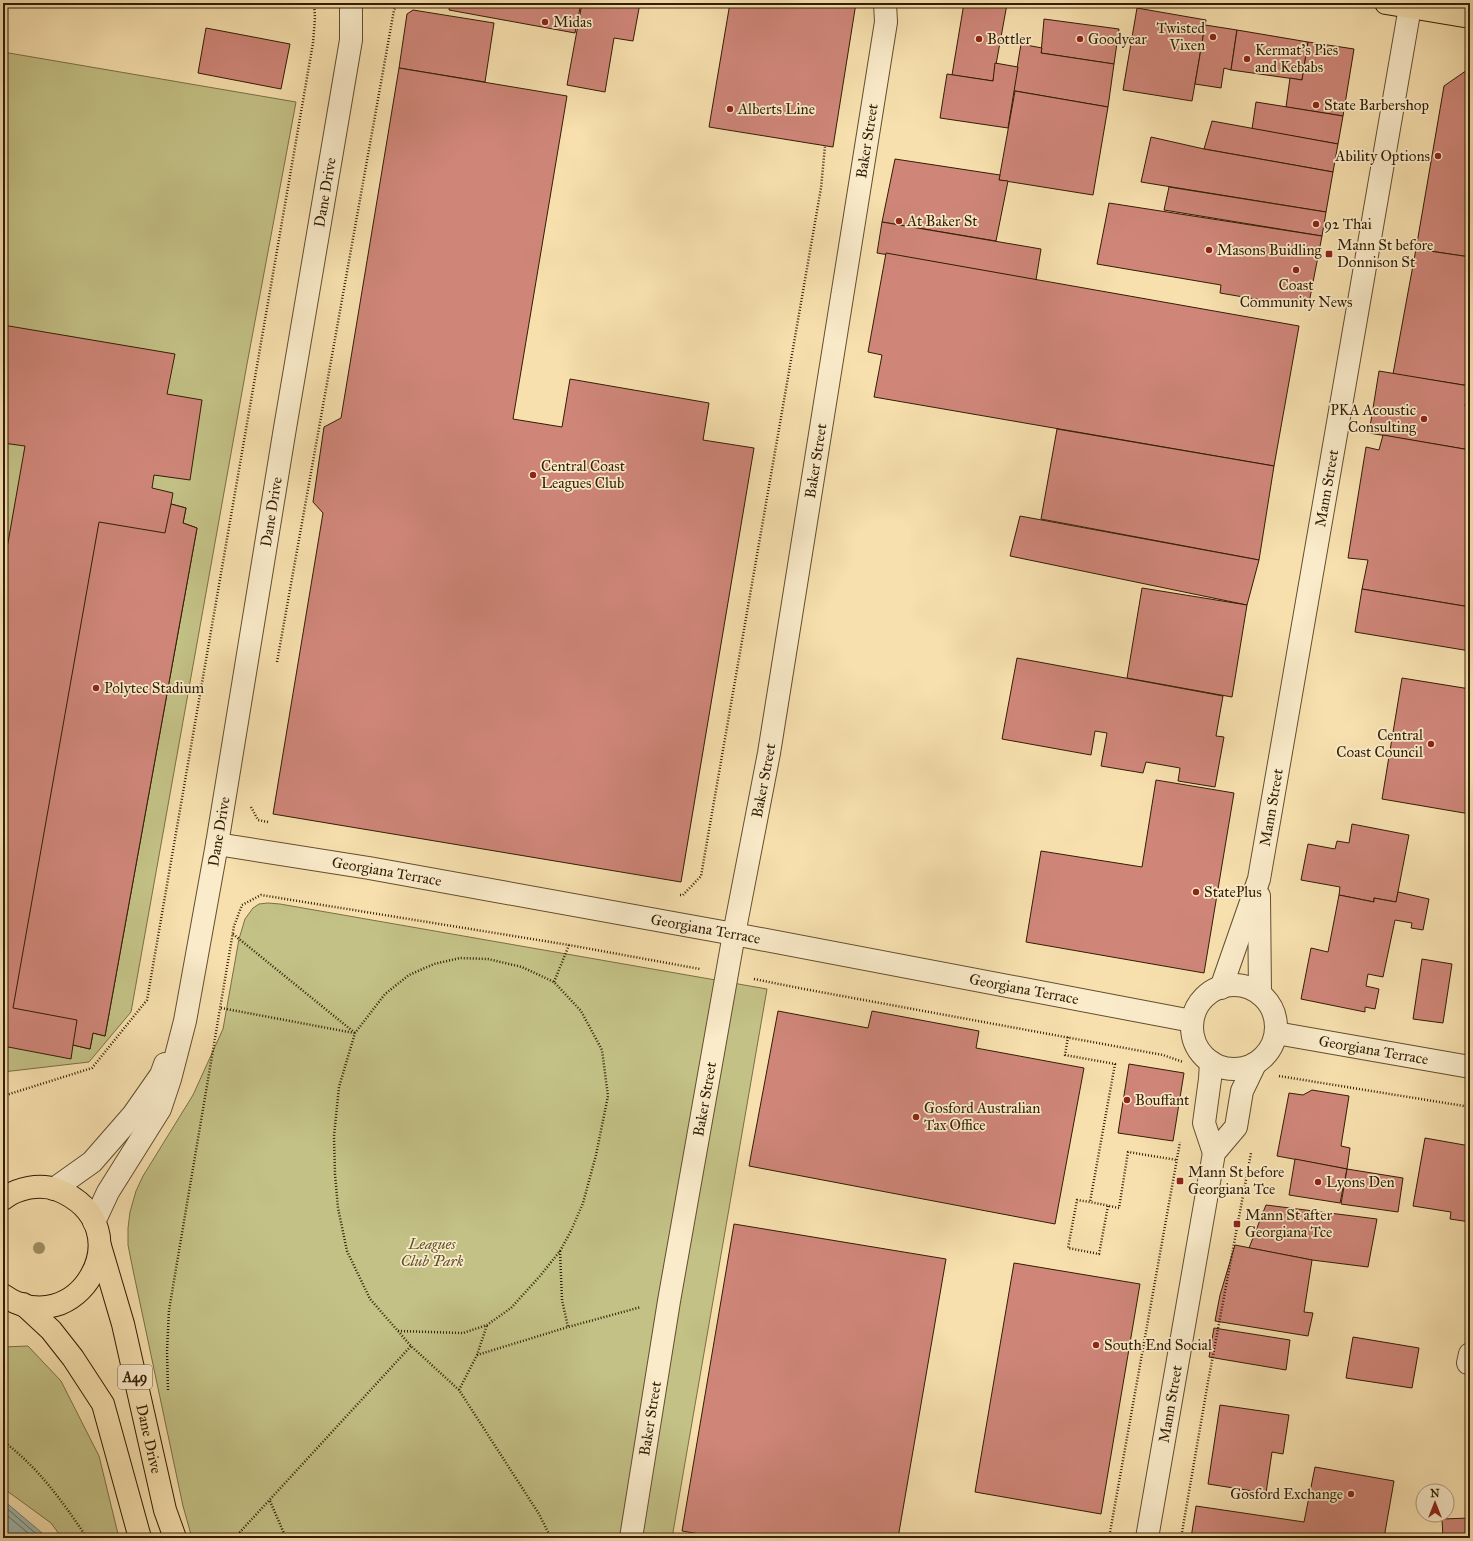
<svg xmlns="http://www.w3.org/2000/svg" width="1473" height="1541" viewBox="0 0 1473 1541" font-family="'IM FELL Great Primer',serif">
<rect width="100%" height="100%" fill="#f7e0ae"/>
<filter id="stains"><feTurbulence type="fractalNoise" baseFrequency=".005" numOctaves="4"/><feColorMatrix values="0 0 0 0 .2 0 0 0 0 .09 0 0 0 0 .02 0 0 0 .5 -.17"/></filter>
<radialGradient id="worn" r=".72"><stop offset=".6" stop-color="#630" stop-opacity="0"/><stop offset="1" stop-color="#630" stop-opacity=".3"/></radialGradient>
<g fill="#c3c186" stroke="#7a6f44">
<polygon points="3,52 296,102 247,364 131,1012 89,1062 3,1072"/>
<polygon points="268,903 280,904 767,989 672,1538 192,1538 183,1506 133,1270 128,1245 128,1228 130,1212 136,1191 143,1176 193,1095 223,1029 239,939 245,919 253,908 259,904"/>
<polygon points="28,1346 61,1381 99,1456 119,1538 62,1538 51,1523 3,1488 3,1347"/>
</g>
<polygon fill="#9fbbb3" stroke="#737c6d" points="3,1500 48,1538 3,1538"/>
<g fill="none" stroke-linecap="round" stroke-linejoin="round">
<g stroke="#686c5b" stroke-width="1">
<polyline points="3,1505 41,1538"/>
<polyline points="3,1512 34,1538"/>
</g>
</g>
<g fill="#cf8679" stroke="#321d03">
<polygon points="450,3 581,3 575,33 449,10"/>
<polygon points="582,3 640,3 633,41 614,38 605,92 567,85"/>
<polygon points="730,3 856,3 833,147 709,127"/>
<polygon points="964,3 1007,4 993,81 952,75"/>
<polygon points="1137,8 1206,20 1192,101 1123,90"/>
<polygon points="413,10 494,23 485,82 399,68 407,14"/>
<polygon points="1044,19 1119,29 1114,64 1041,53"/>
<polygon points="1205,25 1237,30 1231,70 1224,68 1221,88 1195,84"/>
<polygon points="206,28 290,44 281,89 198,73"/>
<polygon points="1237,30 1308,42 1302,80 1231,70"/>
<polygon points="1308,42 1354,49 1343,116 1286,107 1290,78 1302,80"/>
<polygon points="1021,44 1042,48 1041,53 1114,64 1108,107 1015,91 1013,92"/>
<polygon points="995,63 1018,67 1008,128 940,118 947,74 993,81"/>
<polygon points="399,68 567,96 513,419 562,427 570,379 709,403 703,440 754,448 681,882 273,814 323,513 313,502 324,427 341,418"/>
<polygon points="1470,68 1470,257 1416,249 1444,86"/>
<polygon points="1015,91 1108,107 1093,195 999,180"/>
<polygon points="1256,102 1343,116 1338,144 1252,129"/>
<polygon points="1212,121 1338,144 1333,172 1204,149"/>
<polygon points="1151,137 1204,149 1333,172 1326,212 1141,182"/>
<polygon points="895,159 1000,175 999,180 1008,181 996,241 882,222"/>
<polygon points="1169,187 1326,212 1322,236 1164,210"/>
<polygon points="1109,203 1322,236 1308,308 1220,293 1221,285 1097,264"/>
<polygon points="882,222 1041,249 1036,280 877,253"/>
<polygon points="1416,249 1470,257 1470,386 1393,374"/>
<polygon points="886,253 1299,326 1274,466 874,397 882,355 868,352"/>
<polygon points="3,325 175,354 167,394 202,400 190,480 154,475 152,488 173,493 171,504 186,508 183,523 197,528 105,1036 93,1033 90,1049 73,1045 71,1059 3,1046 3,571 25,446 3,443"/>
<polygon points="1379,371 1469,386 1465,406 1470,407 1470,450 1369,433"/>
<polygon points="1057,429 1274,466 1259,560 1041,519"/>
<polygon points="1383,435 1470,450 1470,607 1362,589 1368,560 1348,558 1366,447 1379,450"/>
<polygon points="171,504 186,508 183,523 197,528 105,1036 93,1033 90,1049 73,1045 77,1020 13,1008 99,522 165,533"/>
<polygon points="1020,516 1259,560 1247,605 1010,556"/>
<polygon points="1142,588 1247,605 1232,697 1127,678"/>
<polygon points="1362,589 1470,607 1470,651 1355,632"/>
<polygon points="1017,658 1223,696 1216,736 1224,737 1215,787 1178,781 1180,768 1146,762 1143,773 1101,766 1107,733 1095,731 1091,755 1002,739"/>
<polygon points="1402,678 1470,689 1470,814 1382,799"/>
<polygon points="1156,780 1234,793 1204,973 1026,942 1041,851 1142,867"/>
<polygon points="1352,824 1409,835 1396,902 1374,898 1374,902 1339,895 1340,887 1301,880 1308,844 1335,849 1337,841 1349,843"/>
<polygon points="1398,892 1429,899 1423,930 1411,928 1412,923 1395,920 1383,977 1368,974 1366,986 1379,989 1375,1009 1365,1007 1365,1012 1301,999 1311,948 1328,952 1339,895 1374,902 1374,898 1396,902"/>
<polygon points="1422,959 1452,964 1443,1023 1413,1019"/>
<polygon points="778,1011 868,1028 872,1011 979,1031 976,1048 1084,1068 1055,1224 749,1166"/>
<polygon points="1129,1064 1184,1073 1173,1141 1118,1133"/>
<polygon points="1312,1090 1349,1096 1341,1146 1350,1148 1347,1169 1277,1156 1289,1093 1303,1095"/>
<polygon points="1425,1138 1470,1146 1470,1222 1450,1219 1451,1212 1413,1206"/>
<polygon points="1295,1159 1347,1169 1340,1203 1289,1195"/>
<polygon points="1347,1169 1403,1178 1398,1212 1341,1204"/>
<polygon points="1266,1205 1377,1219 1368,1267 1312,1260 1249,1248"/>
<polygon points="734,1224 946,1259 898,1538 723,1538 682,1531"/>
<polygon points="1235,1245 1312,1260 1304,1312 1313,1313 1308,1336 1215,1321 1220,1295"/>
<polygon points="1014,1263 1140,1284 1101,1514 975,1492"/>
<polygon points="1214,1328 1290,1340 1286,1370 1209,1357"/>
<polygon points="1353,1337 1419,1348 1412,1388 1346,1378"/>
<polygon points="1220,1405 1289,1415 1283,1454 1272,1452 1266,1493 1208,1484"/>
<polygon points="1467,1454 1470,1454 1470,1509"/>
<polygon points="1315,1467 1394,1481 1384,1538 1191,1538 1196,1506 1304,1522"/>
<polygon points="1470,1518 1470,1538 1443,1538 1442,1519"/>
</g>
<g fill="none" stroke-linecap="round" stroke-linejoin="round">
<g stroke="#634e2e" stroke-width="24">
<g id="minor">
<path id="s1" d="M217 844 369 868 734 934 1192 1021"/>
<polyline points="1259,896 1260,994"/>
<circle cx="1234" cy="1027" r="42"/>
<path id="s2" d="M1221 988 1259 879 1410 7"/>
<path id="s3" d="M1276 1033 1470 1067"/>
<polyline points="1211,1062 1210,1079 1204,1123 1214,1153"/>
<polyline points="54,1189 92,1162 133,1115 161,1075 165,1064"/>
<path id="s4" d="M94 1222 108 1192 160 1109 170 1079 185 1021 217 844 285 428 351 40V3"/>
<polyline points="1468,1363 1470,1354"/>
<path id="s5" d="M631 1538 669 1301 734 934 769 753 886 22 885 3"/>
<path id="s6" d="M1147 1538 1214 1153 1236 1127 1242 1091 1255 1064"/>
</g>
</g>
<g stroke="#321d03" stroke-width="24">
<polyline id="major" points="1386,3 1470,17"/>
</g>
<g stroke="#321d03" stroke-width="24">
<g id="highway">
<path d="M3 1199C17 1188 40 1183 58 1190 147 1227 76 1346 3 1295"/>
<path id="s7" d="M100 1246 123 1324 165 1510 175 1538"/>
<polyline points="23,1304 51,1330 73,1358 103,1404 140,1538"/>
</g>
</g>
<g stroke="#321d03" stroke-width="2.5" stroke-dasharray="1 2" stroke-linecap="butt">
<polyline points="277,662 394,10 398,3"/>
<polyline points="251,807 258,820 268,822"/>
<polyline points="680,895 683,895 701,876 821,188 825,146"/>
<polyline points="233,934 355,1033"/>
<polyline points="754,979 804,989 1163,1055 1183,1062"/>
<polyline points="554,982 569,945"/>
<polyline points="221,1008 354,1033"/>
<polyline points="1068,1037 1065,1055 1115,1064 1090,1202"/>
<polyline points="1279,1076 1470,1107"/>
<polyline points="3,1096 92,1068 147,1000 313,43 315,18 314,3"/>
<path d="M1108 1206 1099 1254 1068 1248 1077 1200C1091 1202 1105 1205 1119 1208L1128 1152 1177 1160"/>
<polyline points="560,1251 562,1300 568,1327"/>
<polyline points="398,1331 463,1333 487,1325 511,1308 540,1276 560,1251 571,1231 583,1203 596,1155 608,1096 602,1050 581,1011 554,982 522,967 488,959 460,958 434,964 409,975 385,994 355,1033 339,1087 334,1136 335,1174 338,1208 347,1251 370,1299 398,1331 411,1346 459,1390 539,1514 551,1538"/>
<polyline points="477,1355 568,1327 641,1307"/>
<polyline points="168,1390 167,1351 169,1310 234,926 242,905 261,895 569,945 700,969"/>
<polyline points="459,1390 477,1355 487,1325"/>
<path d="M3 1441C38 1467 63 1502 87 1538"/>
<polyline points="270,1501 286,1538"/>
<polyline points="243,1538 240,1532 411,1346"/>
<polyline points="1109,1538 1180,1142"/>
<polyline points="1181,1538 1208,1382 1251,1153"/>
</g>
<use href="#minor" stroke="#faebca" stroke-width="22"/>
<use href="#major" stroke="#f7e0ae" stroke-width="22"/>
<use href="#highway" stroke="#f7e0ae" stroke-width="22"/>
</g>
<circle fill="#a39065" cx="39" cy="1248" r="6"/>
<g fill="#8f2418" stroke="#faebca" stroke-width="1.5">
<circle cx="545" cy="22" r="4"/>
<circle cx="1213" cy="37" r="4"/>
<circle cx="979" cy="39" r="4"/>
<circle cx="1080" cy="39" r="4"/>
<circle cx="1247" cy="59" r="4"/>
<circle cx="1316" cy="105" r="4"/>
<circle cx="730" cy="109" r="4"/>
<circle cx="1438" cy="156" r="4"/>
<circle cx="899" cy="221" r="4"/>
<circle cx="1316" cy="224" r="4"/>
<circle cx="1209" cy="250" r="4"/>
<rect x="1325" y="250" width="8" height="8" rx="2"/>
<circle cx="1296" cy="270" r="4"/>
<circle cx="1424" cy="419" r="4"/>
<circle cx="533" cy="475" r="4"/>
<circle cx="96" cy="688" r="4"/>
<circle cx="1431" cy="744" r="4"/>
<circle cx="1196" cy="892" r="4"/>
<circle cx="1127" cy="1100" r="4"/>
<circle cx="916" cy="1117" r="4"/>
<rect x="1176" y="1177" width="8" height="8" rx="2"/>
<circle cx="1318" cy="1182" r="4"/>
<rect x="1233" y="1220" width="8" height="8" rx="2"/>
<circle cx="1096" cy="1345" r="4"/>
<circle cx="1351" cy="1494" r="4"/>
</g>
<g text-anchor="middle" dominant-baseline="central" stroke-width="3.5" stroke-linejoin="round" paint-order="stroke">
<rect fill="#faebca" stroke="#6e5b3f" stroke-width="1" x="118" y="1365" width="34" height="24" rx="3"/>
<g font-size="14" font-weight="bold" fill="#321d03">
<text x="135" y="1377">A49</text>
</g>
<g font-size="15" fill="#321d03" stroke="#faebca" text-anchor="start">
<text x="553" y="22">Midas</text>
<text x="1205" y="28" text-anchor="end">Twisted<tspan x="1205" dy="17">Vixen</tspan></text>
<text x="987" y="39">Bottler</text>
<text x="1088" y="39">Goodyear</text>
<text x="1255" y="50">Kermat's Pies<tspan x="1255" dy="17">and Kebabs</tspan></text>
<text x="1324" y="105">State Barbershop</text>
<text x="738" y="109">Alberts Line</text>
<text x="1430" y="156" text-anchor="end">Ability Options</text>
<text x="907" y="221">At Baker St</text>
<text x="1324" y="224">92 Thai</text>
<text x="1337" y="245">Mann St before<tspan x="1337" dy="17">Donnison St</tspan></text>
<text x="1217" y="250">Masons Buidling</text>
<text x="1296" y="285" text-anchor="middle">Coast<tspan x="1296" dy="17">Community News</tspan></text>
<text x="1416" y="410" text-anchor="end">PKA Acoustic<tspan x="1416" dy="17">Consulting</tspan></text>
<text x="541" y="466">Central Coast<tspan x="541" dy="17">Leagues Club</tspan></text>
<text x="104" y="688">Polytec Stadium</text>
<text x="1423" y="735" text-anchor="end">Central<tspan x="1423" dy="17">Coast Council</tspan></text>
<text x="1204" y="892">StatePlus</text>
<text x="1135" y="1100">Bouffant</text>
<text x="924" y="1108">Gosford Australian<tspan x="924" dy="17">Tax Office</tspan></text>
<text x="1188" y="1172">Mann St before<tspan x="1188" dy="17">Georgiana Tce</tspan></text>
<text x="1326" y="1182">Lyons Den</text>
<text x="1245" y="1215">Mann St after<tspan x="1245" dy="17">Georgiana Tce</tspan></text>
<text x="1104" y="1345">South End Social</text>
<text x="1343" y="1494" text-anchor="end">Gosford Exchange</text>
</g>
<g font-size="15" fill="#321d03" stroke="#faebca">
<text stroke="none"><textPath href="#s5" startOffset="1417">Baker Street</textPath></text>
<text stroke="none"><textPath href="#s4" startOffset="1063">Dane Drive</textPath></text>
<text stroke="none"><textPath href="#s5" startOffset="1093">Baker Street</textPath></text>
<text stroke="none"><textPath href="#s2" startOffset="512">Mann Street</textPath></text>
<text stroke="none"><textPath href="#s4" startOffset="739">Dane Drive</textPath></text>
<text stroke="none"><textPath href="#s5" startOffset="769">Baker Street</textPath></text>
<text stroke="none"><textPath href="#s2" startOffset="188">Mann Street</textPath></text>
<text stroke="none"><textPath href="#s4" startOffset="415">Dane Drive</textPath></text>
<text stroke="none"><textPath href="#s1" startOffset="172">Georgiana Terrace</textPath></text>
<text stroke="none"><textPath href="#s1" startOffset="496">Georgiana Terrace</textPath></text>
<text stroke="none"><textPath href="#s1" startOffset="820">Georgiana Terrace</textPath></text>
<text stroke="none"><textPath href="#s3" startOffset="99">Georgiana Terrace</textPath></text>
<text stroke="none"><textPath href="#s5" startOffset="445">Baker Street</textPath></text>
<text stroke="none"><textPath href="#s6" startOffset="136">Mann Street</textPath></text>
<text stroke="none"><textPath href="#s5" startOffset="121">Baker Street</textPath></text>
<text stroke="none"><textPath href="#s7" startOffset="199">Dane Drive</textPath></text>
</g>
<g font-size="15" font-style="italic" fill="#5e4e2a" stroke="#faebca">
<text x="432" y="1244">Leagues<tspan x="432" dy="17">Club Park</tspan></text>
</g>
</g>
<rect width="1473" height="1541" fill="none" stroke="#f7e0ae" stroke-width="16"/>
<rect x="4" y="4" width="1465" height="1533" fill="none" stroke="#321d03" stroke-width="2"/>
<rect x="8" y="8" width="1457" height="1525" fill="none" stroke="#321d03"/>
<g transform="translate(1435 1503)"><circle r="19" fill="#faebca" stroke="#aa997a"/>
<path d="M0-3L7 15L0 10L-7 15Z" fill="#8f2418"/>
<text y="-6" font-size="11" font-weight="bold" text-anchor="middle" fill="#321d03">N</text>
</g>
<rect width="100%" height="100%" filter="url(#stains)"/>
<rect width="100%" height="100%" fill="url(#worn)"/>
</svg>
